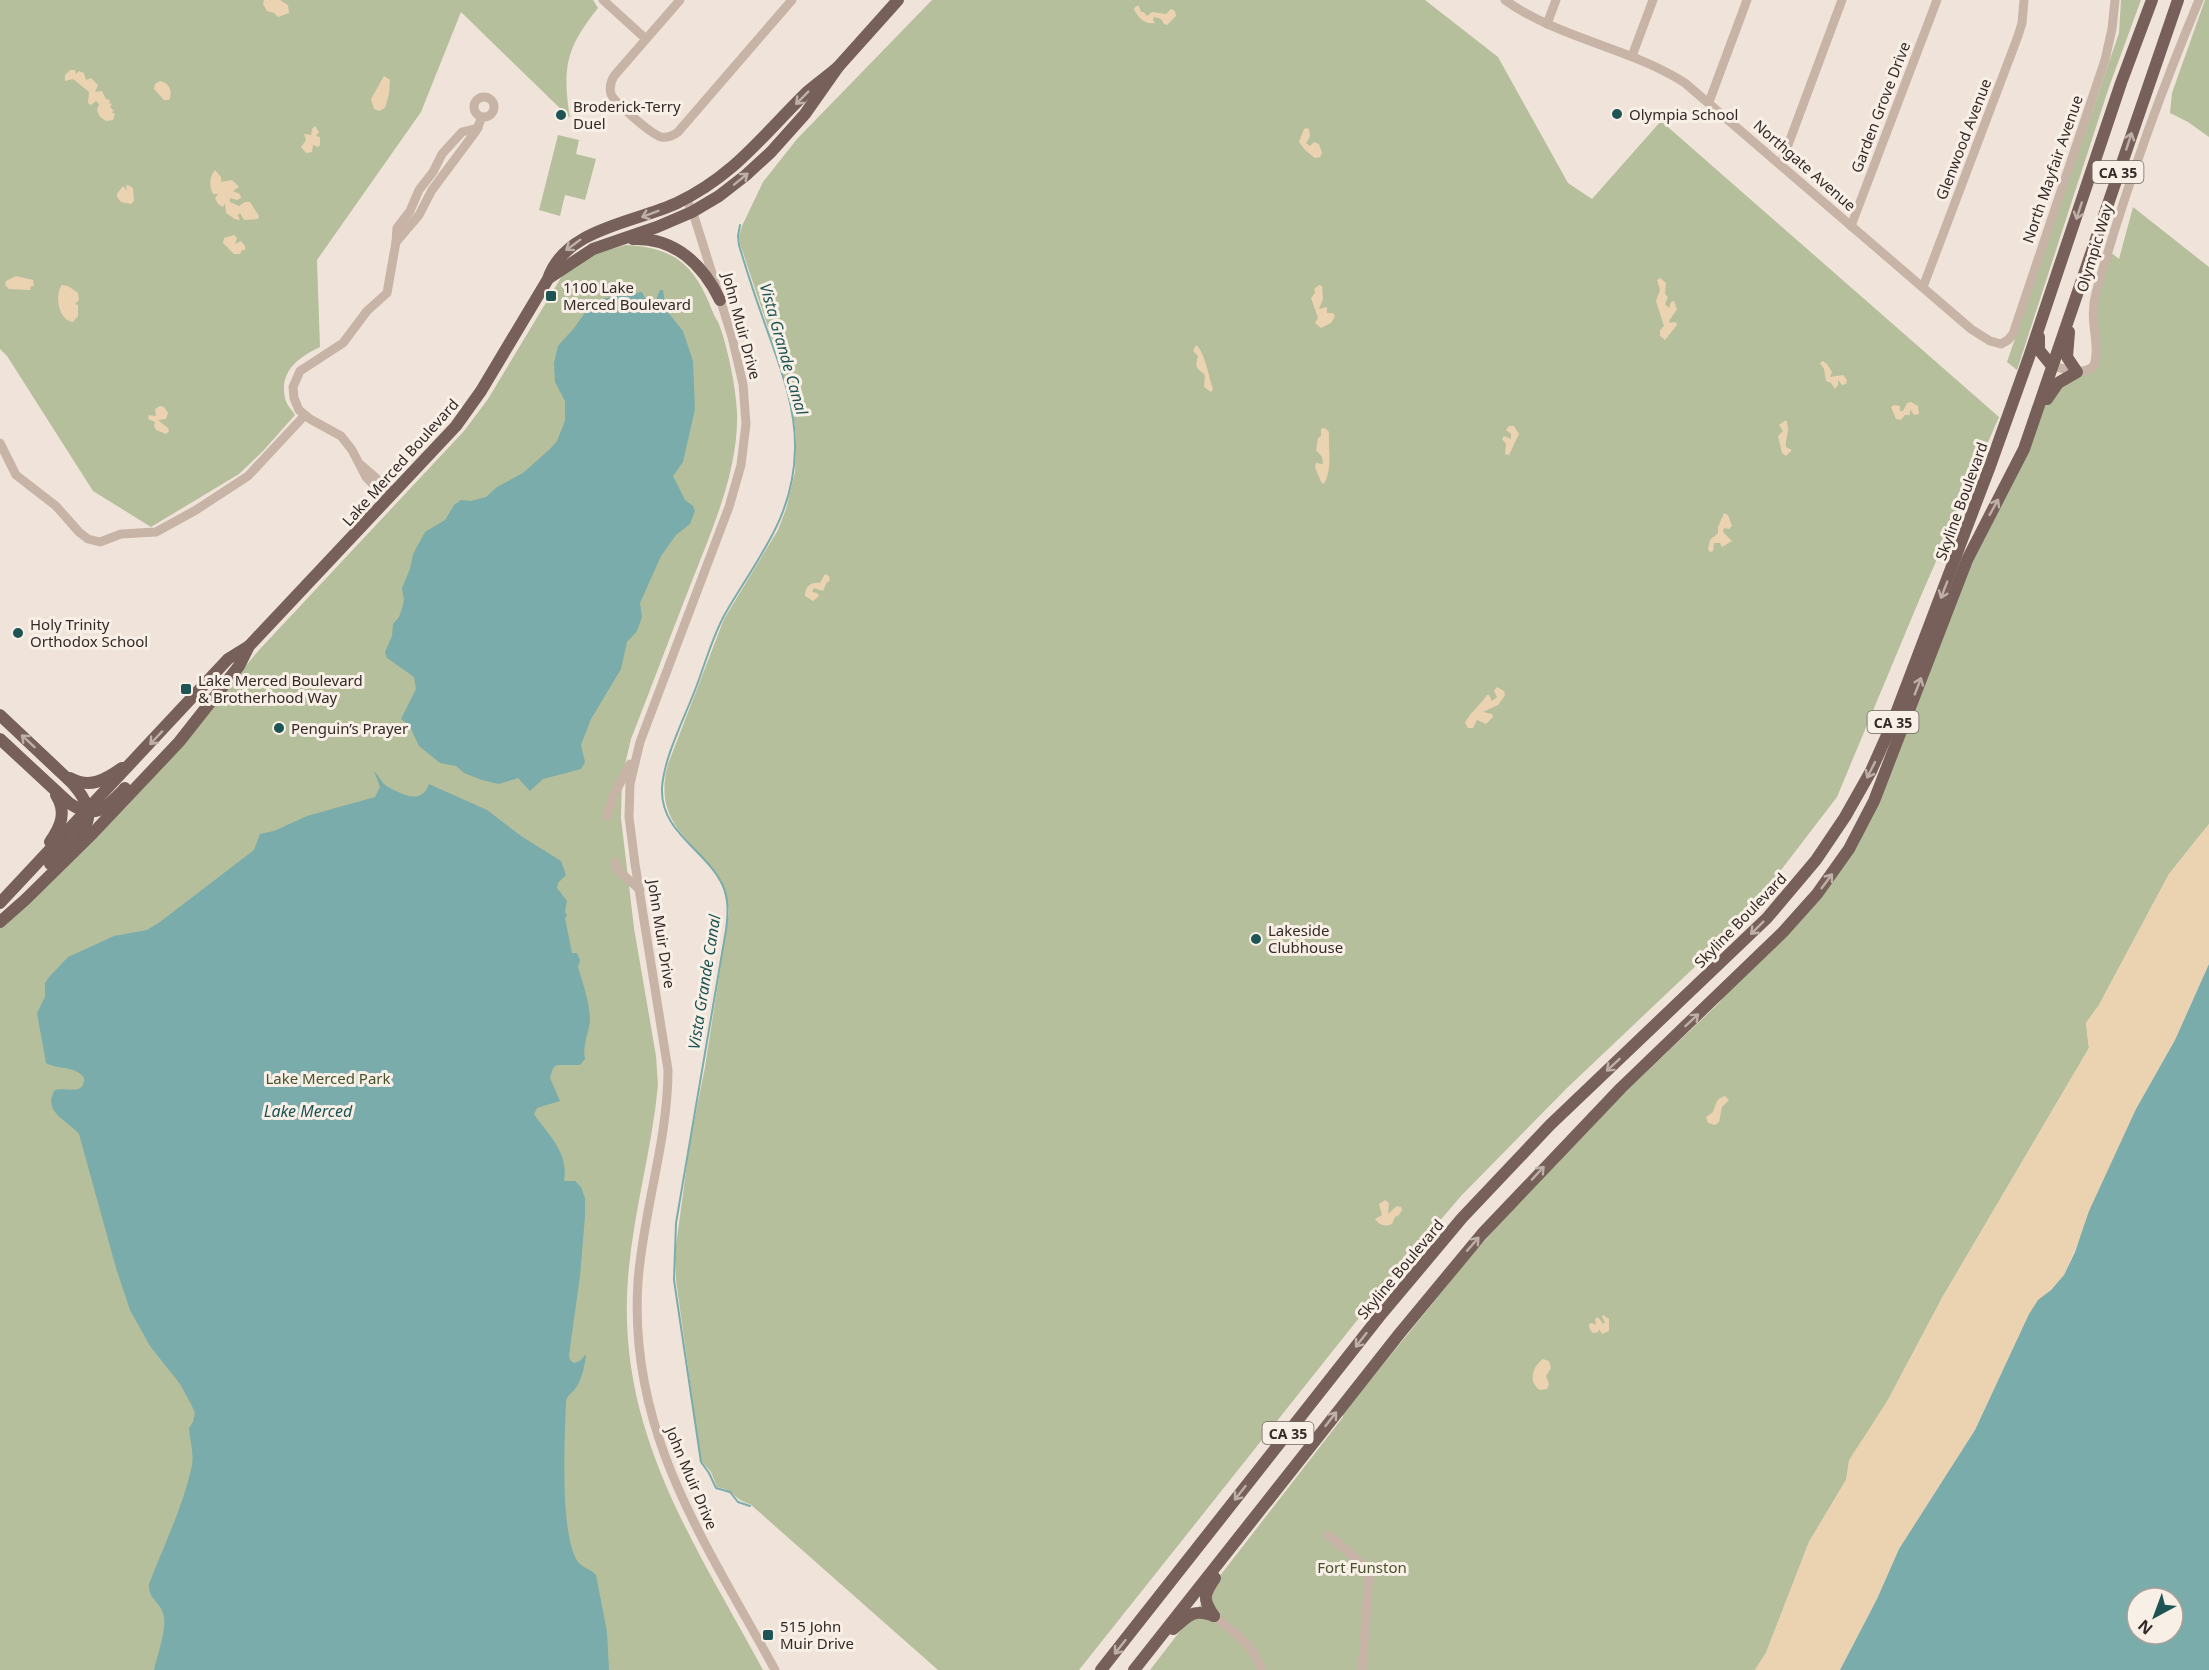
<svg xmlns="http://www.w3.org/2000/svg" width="2209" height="1670" viewBox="0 0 2209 1670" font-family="'Noto Sans',sans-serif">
<rect width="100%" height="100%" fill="#f0e4da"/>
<g fill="#b5bf9b">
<path d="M0 0H593L598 8C566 48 562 68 570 118L461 12 421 112 317 260 320 347C299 357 279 371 285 398 286 404 292 410 295 415L263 451 239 474 151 527 93 491 7 356 0 349Z"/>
<path d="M932 0H1425L1498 57 1568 183 1592 199 1661 121 1999 417 1920 598 1837 797 1739 925 1566 1089 1461 1196 1386 1284 1079 1670H938L750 1504C734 1500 735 1490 717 1487L711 1472 702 1462 700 1455 676 1280 675 1253 690 1142 705 1067 729 912C724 846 647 841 668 764L724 619 778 530 786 509 795 472 796 435 792 406 781 366 740 244 739 236 742 226 763 182 797 139Z"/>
<polygon points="2121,0 2141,0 2109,87 2017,370 2007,362 2119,33"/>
<polygon points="2205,0 2209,0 2209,137 2188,122 2170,113 2172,93"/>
<polygon points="558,135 579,140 576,154 596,159 585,200 565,195 560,216 539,210"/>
<polygon points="2133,207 2209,267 2209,824 2169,874 2099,1005 2086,1023 2089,1048 1942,1298 1888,1400 1850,1460 1846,1480 1809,1542 1766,1653 1755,1670 1150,1670 1211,1591 1212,1586 1343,1417 1343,1414 1471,1256 1536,1183 1608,1108 1718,1004 1849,849 1960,577 2054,387 2094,365 2092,322 2108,250 2119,259"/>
<path d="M626 245C679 248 696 268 714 315 716 319 719 323 720 327 728 349 736 388 737 412 739 471 711 532 690 586 670 637 651 688 631 739L622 777 621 818 634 928 656 1056 658 1085C652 1150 633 1213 628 1278 616 1431 694 1542 763 1670H0V928L94 836 187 736 259 650 464 431 488 399 562 276 586 256Z"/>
</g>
<g fill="#ebd3b2">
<polygon points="264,0 280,0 288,5 289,13 278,17 274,13 267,11 263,4"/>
<path d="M1136 6H1139L1141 12H1144L1147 16 1152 12 1166 14 1171 9 1175 11 1176 16 1167 25 1164 24 1161 19 1154 17 1153 20 1155 23C1146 25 1138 18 1134 9Z"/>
<polygon points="70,70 75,70 76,74 79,71 84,73 86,80 91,78 98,85 95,92 102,91 106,99 110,100 109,103 112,104 110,107 114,111 111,112 115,114 113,120 106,121 100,117 97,110 99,104 96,101 91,105 88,103 89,92 73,79 65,81 65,75"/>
<polygon points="384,76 390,80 389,94 385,108 379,111 374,109 371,99"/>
<path d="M160 81C170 83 173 92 169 100H164L154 89 155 84Z"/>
<polygon points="315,126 319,132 316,136 320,137 320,145 318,147 313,145 312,152 306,153 301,147 306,140 304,134 311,135 312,129"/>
<polygon points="1307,128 1309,129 1310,137 1306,143 1310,146 1314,142 1319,144 1322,153 1320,157 1315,158 1305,150 1299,142 1304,129"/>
<path d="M215 170 221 177V182L232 180 239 187 233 191 240 194 241 198 237 200 230 198V202L239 206 245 202H250L259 216 258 219 244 220 240 213 238 215 240 220 235 219 226 213 225 203 223 207 218 204 215 198 218 194H213C209 186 209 177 215 170Z"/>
<polygon points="128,185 133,188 134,201 131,204 121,202 117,197 117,194 123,186 127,191 126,186"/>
<polygon points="234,235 237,238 235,244 241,241 245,246 245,250 242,250 240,254 234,254 223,243 224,238"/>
<polygon points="16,276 33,280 34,286 31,286 30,290 9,289 5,285 6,281"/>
<polygon points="1660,278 1666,283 1665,294 1668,297 1665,304 1669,308 1671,302 1674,301 1677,309 1669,321 1670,323 1676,322 1677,325 1665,340 1660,336 1660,330 1664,326 1656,301 1660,290 1657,280"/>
<path d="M62 285 68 286 78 293 79 300 75 304 78 305V316L73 322C59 321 54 295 62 285Z"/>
<polygon points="1319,285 1322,286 1323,299 1319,309 1327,307 1327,313 1333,313 1335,316 1331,323 1321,328 1315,323 1318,318 1311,298 1315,293 1314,289"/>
<path d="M1196 345C1205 352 1209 378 1213 389L1211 392 1204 387 1205 375C1198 368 1194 369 1198 356L1193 351Z"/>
<polygon points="1823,361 1827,364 1832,372 1830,377 1843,375 1847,380 1846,384 1842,385 1838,380 1838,385 1835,389 1831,383 1826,381 1824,369 1820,363"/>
<polygon points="1911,402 1918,406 1919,414 1914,415 1910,409 1910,415 1905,415 1901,420 1896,419 1891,407 1894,405 1900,406 1900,411 1903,411 1907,403"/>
<polygon points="160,406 164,407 168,413 166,419 158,420 168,428 169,431 166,434 156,430 154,426 155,422 148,419 149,415 156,416 155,409"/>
<path d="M1786 420C1791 431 1785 437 1786 447L1792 450 1786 456 1782 453 1778 436 1783 431 1779 425Z"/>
<polygon points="1509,426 1514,426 1519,434 1509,455 1505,454 1506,444 1502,439 1504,436 1511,439 1511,434 1506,430"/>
<path d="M1325 428 1329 432C1328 450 1333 468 1324 484L1321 482 1315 467 1316 463 1323 464 1322 457 1316 450 1318 438 1321 436V429Z"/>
<polygon points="1724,513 1728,515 1732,526 1729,529 1724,528 1723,532 1732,541 1722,547 1720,543 1714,543 1713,551 1710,552 1708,549 1710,540 1718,533 1718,527"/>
<path d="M825 574 829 576 830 581 827 582 823 591 814 588 812 592 817 593 819 596 813 601 805 596C805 586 811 582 820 583Z"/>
<path d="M1497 687 1504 691 1505 695 1498 705 1483 712 1492 714 1493 717 1486 724 1477 720 1473 728H1468L1465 723C1469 714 1481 704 1487 695H1489L1492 701 1497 697 1494 691Z"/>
<path d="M2209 824V964L2175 1040 2136 1109 2064 1275C2053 1289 2039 1299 2029 1314L1975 1430 1899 1549 1877 1599 1840 1670H1755L1766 1653 1809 1542 1846 1480 1849 1460 1888 1400 1942 1298 2089 1048 2086 1023 2099 1005 2169 874Z"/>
<path d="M1725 1096 1729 1100 1722 1107 1719 1122 1715 1125 1708 1123 1706 1117 1713 1112C1716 1105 1715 1099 1725 1096Z"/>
<path d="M1385 1200 1389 1203 1388 1214 1397 1206 1401 1207 1402 1210 1399 1215 1395 1217 1392 1224C1385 1227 1379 1225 1375 1219L1382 1215 1379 1204Z"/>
<polygon points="1603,1315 1609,1319 1609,1331 1602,1334 1599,1329 1598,1332 1593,1333 1590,1330 1589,1324 1592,1323 1596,1325 1595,1319 1598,1317 1603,1324 1605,1322 1602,1317"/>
<path d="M1543 1359 1549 1361 1551 1368 1546 1376 1549 1384 1547 1389 1540 1390C1528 1382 1532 1367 1543 1359Z"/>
</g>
<g fill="#7aacab" fill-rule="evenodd">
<polygon points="660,290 663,290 666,310 683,331 693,361 695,409 683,462 673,476 685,500 693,506 695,511 690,524 676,535 661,556 640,603 642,617 637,631 627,642 621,669 591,719 581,745 585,762 581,769 543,779 530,791 518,778 499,784 482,780 464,773 456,766 440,763 419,746 409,725 401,719 416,689 414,677 387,658 385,652 392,636 393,624 399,617 402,609 404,600 402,588 410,569 413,554 425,532 445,520 454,505 461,500 471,501 486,497 497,487 523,473 550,449 557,441 565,421 565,401 555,382 554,363 558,346 575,327 590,305 605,298 642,292 645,298 655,302"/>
<path d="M374 771C378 775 380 779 383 783 387 787 392 789 396 791 410 798 423 801 429 784L487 810 521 836 561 861 566 875 558 883 557 888 567 901 565 911 567 916 565 918 572 953H577L580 960 578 967C583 984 590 1003 590 1020 589 1033 582 1046 585 1059L580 1065H557L553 1068 550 1078 560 1101 537 1108 534 1114C548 1135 569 1152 564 1181H575L581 1187 585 1198V1216L580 1276 569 1355 570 1360 574 1363 580 1361 586 1354C585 1365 582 1380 575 1389 571 1394 568 1394 566 1401 565 1436 559 1534 578 1562 583 1568 591 1569 596 1575L607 1632 609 1670H154C157 1657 168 1626 163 1613 159 1601 148 1599 149 1584 163 1547 184 1505 192 1465 194 1453 190 1441 189 1428L193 1422 195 1413 191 1404 180 1384 150 1346 130 1310 116 1268 79 1134C69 1121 41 1112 55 1090 66 1087 85 1096 84 1078 76 1065 57 1070 46 1063L37 1013 45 997V983L49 977 68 957 114 936 147 930 160 922 254 850 260 834 274 831 307 816 375 797 380 787Z"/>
<path d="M2209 964V1670H1840L1877 1599 1899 1549 1975 1430 2029 1314 2038 1300 2051 1290 2064 1275 2075 1252 2089 1211 2136 1109 2175 1040ZM2137 1598H2173V1634H2137Z"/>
</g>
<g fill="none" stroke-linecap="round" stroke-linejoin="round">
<path stroke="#7aacab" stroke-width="2" d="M740 225 738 236 739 245C747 272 756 299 766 327 780 366 796 407 795 449 794 518 757 558 725 614 712 637 705 665 695 690 684 719 664 757 662 788 660 833 707 850 723 886 729 900 728 915 726 930L676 1223 674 1280 701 1462 709 1473 716 1488 730 1492 738 1502 750 1506"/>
<g stroke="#c8b4a7" stroke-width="9">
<polyline points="603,0 646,39"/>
<path d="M680 0 614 76C611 81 609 87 611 94 614 102 651 134 661 137 668 138 673 136 678 132L792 0"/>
<path d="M1505 0C1559 39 1629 47 1685 83L1971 329 1990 341 2001 344 2008 340 2013 334 2105 60 2112 29 2115 0"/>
<polyline points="1547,24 1556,0"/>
<polyline points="1632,56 1653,0"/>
<circle cx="484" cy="107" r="10"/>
<polyline points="1709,102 1747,0"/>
<polyline points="1781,164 1842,0"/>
<path d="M686 198 694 216 732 337 743 384 746 424 741 465 729 507 640 742 630 784 629 817 635 864 668 1070C668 1141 643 1211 638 1282 628 1434 706 1543 775 1670"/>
<polyline points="1851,226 1937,0"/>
<polyline points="396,242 397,228 410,211 419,190 433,172 442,154 462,132 478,128"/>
<polyline points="1923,287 2018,36 2022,23 2024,0"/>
<path d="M2052 366C2067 369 2081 376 2094 366 2101 343 2088 321 2096 293 2124 193 2159 96 2199 0"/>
<polyline points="0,443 16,475 56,506 79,532 88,539 100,542 121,534 156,532 196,510 248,476 305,415"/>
<polyline points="361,465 393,493"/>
<polyline points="388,499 366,477 352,450 341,436 310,419 299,410 294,398 293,387 300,371 343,343 367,311 387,293 396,242 419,215 432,190 476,131 482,117"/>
<polyline points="607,816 613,797 630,764"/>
<polyline points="615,862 618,870 640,890"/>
<polyline points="1328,1535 1365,1566 1369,1573 1362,1670"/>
<path d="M1214 1616C1234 1632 1253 1645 1262 1670"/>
</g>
<g stroke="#766059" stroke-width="12">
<path d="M633 239C675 237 703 265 720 300"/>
<polyline points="549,278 593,249 657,227 692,212 719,196 746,175 771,152 805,114 838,67 898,0"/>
<polyline points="2039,337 2039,350 2052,366"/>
<polyline points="2047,399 2058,383 2077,372 2067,357 2069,332"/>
<path d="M0 715 72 783C107 822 79 834 50 864"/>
<path d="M0 739 69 803C95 821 106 808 125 788"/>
<path d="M70 778C90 789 105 780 122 768"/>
<path d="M50 842C61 826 67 812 56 795"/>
<path d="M0 903 228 659 249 646 456 426 481 391 548 279C565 228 634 223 677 203 735 175 762 136 806 93 816 84 828 76 838 67"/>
<polyline points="0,922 26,899 93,833 179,742 239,666 249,646"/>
<path d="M1214 1616C1202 1599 1204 1594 1215 1578"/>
<path d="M1173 1629C1189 1616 1192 1608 1214 1616"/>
<polyline points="1101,1670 1379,1317 1462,1218 1550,1125 1767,918 1816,860 1845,817 1871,771 1892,724 1990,466 2029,357 2121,83 2152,0"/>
<polyline points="1134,1670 1400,1333 1482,1234 1621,1088 1783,932 1817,894 1849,849 1874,801 1967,560 2024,449 2178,0"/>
</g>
</g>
<defs><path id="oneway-shaft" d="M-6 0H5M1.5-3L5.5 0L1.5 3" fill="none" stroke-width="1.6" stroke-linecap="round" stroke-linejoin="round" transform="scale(1.5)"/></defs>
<g stroke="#beafa7">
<use href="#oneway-shaft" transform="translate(802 98) rotate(135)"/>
<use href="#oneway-shaft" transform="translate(2129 141) rotate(-72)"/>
<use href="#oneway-shaft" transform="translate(741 179) rotate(-39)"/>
<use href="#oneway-shaft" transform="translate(2079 211) rotate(108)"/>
<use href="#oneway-shaft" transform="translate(650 214) rotate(159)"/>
<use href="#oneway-shaft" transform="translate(573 245) rotate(144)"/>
<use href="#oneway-shaft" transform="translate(1994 507) rotate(-61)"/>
<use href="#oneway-shaft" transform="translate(1944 590) rotate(111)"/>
<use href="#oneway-shaft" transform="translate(1918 686) rotate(-69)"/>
<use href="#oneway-shaft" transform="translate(156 738) rotate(133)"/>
<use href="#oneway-shaft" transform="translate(28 741) rotate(-137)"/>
<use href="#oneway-shaft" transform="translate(1871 770) rotate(117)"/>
<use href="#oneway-shaft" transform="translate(1827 881) rotate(-53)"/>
<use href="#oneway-shaft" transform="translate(1757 928) rotate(135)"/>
<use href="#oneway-shaft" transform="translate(1692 1020) rotate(-43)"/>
<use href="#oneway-shaft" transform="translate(1613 1065) rotate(137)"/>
<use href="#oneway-shaft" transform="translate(1538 1173) rotate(-47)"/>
<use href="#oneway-shaft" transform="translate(1473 1244) rotate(-49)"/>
<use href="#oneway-shaft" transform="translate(1361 1340) rotate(128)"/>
<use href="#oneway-shaft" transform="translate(1331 1419) rotate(-52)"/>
<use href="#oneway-shaft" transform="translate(1240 1493) rotate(128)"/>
<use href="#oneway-shaft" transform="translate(1120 1647) rotate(128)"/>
</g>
<g fill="#1e5454" stroke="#f8efe6" stroke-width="2">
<circle cx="1617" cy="114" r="6"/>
<circle cx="561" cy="115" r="6"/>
<rect x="545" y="290" width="12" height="12" rx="3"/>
<circle cx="18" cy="633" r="6"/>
<rect x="180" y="683" width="12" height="12" rx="3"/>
<circle cx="279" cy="728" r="6"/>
<circle cx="1256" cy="939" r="6"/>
<rect x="762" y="1629" width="12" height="12" rx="3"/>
</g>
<g text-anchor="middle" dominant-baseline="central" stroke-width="6" stroke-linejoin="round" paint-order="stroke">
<g fill="#f8efe6" stroke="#706560" stroke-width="1.5">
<rect x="2092.5" y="161" width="51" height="22" rx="4.5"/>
<rect x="1867.5" y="711" width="51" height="22" rx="4.5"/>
<rect x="1262.5" y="1422" width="51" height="22" rx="4.5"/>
</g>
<g font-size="14" font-weight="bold" fill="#352a27">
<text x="2118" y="172">CA 35</text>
<text x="1893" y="722">CA 35</text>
<text x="1288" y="1433">CA 35</text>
</g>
<g font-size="15" fill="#352a27" stroke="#f8efe6" text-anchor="start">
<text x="573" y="106">Broderick-Terry<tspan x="573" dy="17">Duel</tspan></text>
<text x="1629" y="114">Olympia School</text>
<text x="563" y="287">1100 Lake<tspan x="563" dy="17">Merced Boulevard</tspan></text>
<text x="30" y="624">Holy Trinity<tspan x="30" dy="17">Orthodox School</tspan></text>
<text x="198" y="680">Lake Merced Boulevard<tspan x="198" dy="17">&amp; Brotherhood Way</tspan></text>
<text x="291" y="728">Penguin’s Prayer</text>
<text x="1268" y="930">Lakeside<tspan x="1268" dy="17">Clubhouse</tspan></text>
<text x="780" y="1626">515 John<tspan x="780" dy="17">Muir Drive</tspan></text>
</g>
<g font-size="15" fill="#352a27" stroke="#f8efe6">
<text transform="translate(1880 107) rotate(-69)">Garden Grove Drive</text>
<text transform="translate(1963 139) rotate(-69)">Glenwood Avenue</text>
<text transform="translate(1805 165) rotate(41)">Northgate Avenue</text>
<text transform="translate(2052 169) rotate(-71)">North Mayfair Avenue</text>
<text transform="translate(2094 248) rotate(-73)">Olympic Way</text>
<text transform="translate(742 326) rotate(75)">John Muir Drive</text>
<text transform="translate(400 462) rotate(-48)">Lake Merced Boulevard</text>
<text transform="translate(1961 501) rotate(-70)">Skyline Boulevard</text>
<text transform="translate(1740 920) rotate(-46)">Skyline Boulevard</text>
<text transform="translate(662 934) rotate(81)">John Muir Drive</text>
<text transform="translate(1400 1269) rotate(-50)">Skyline Boulevard</text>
<text transform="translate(692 1478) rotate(67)">John Muir Drive</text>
</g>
<g font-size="15" fill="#47522c" stroke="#f8efe6">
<text x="328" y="1078">Lake Merced Park</text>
<text x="1362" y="1567">Fort Funston</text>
</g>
<g font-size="16" font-style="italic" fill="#1e5454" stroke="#f8efe6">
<text transform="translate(784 349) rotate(74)">Vista Grande Canal</text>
<text transform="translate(704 982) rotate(-81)">Vista Grande Canal</text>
<text x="308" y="1111">Lake Merced</text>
</g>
</g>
<g transform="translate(2155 1616) rotate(221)"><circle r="28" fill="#f8efe6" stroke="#aaa09a" stroke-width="1.5"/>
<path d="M0-4.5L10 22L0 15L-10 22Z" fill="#1e5454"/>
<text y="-9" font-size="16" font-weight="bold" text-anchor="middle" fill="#352a27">N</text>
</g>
</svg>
